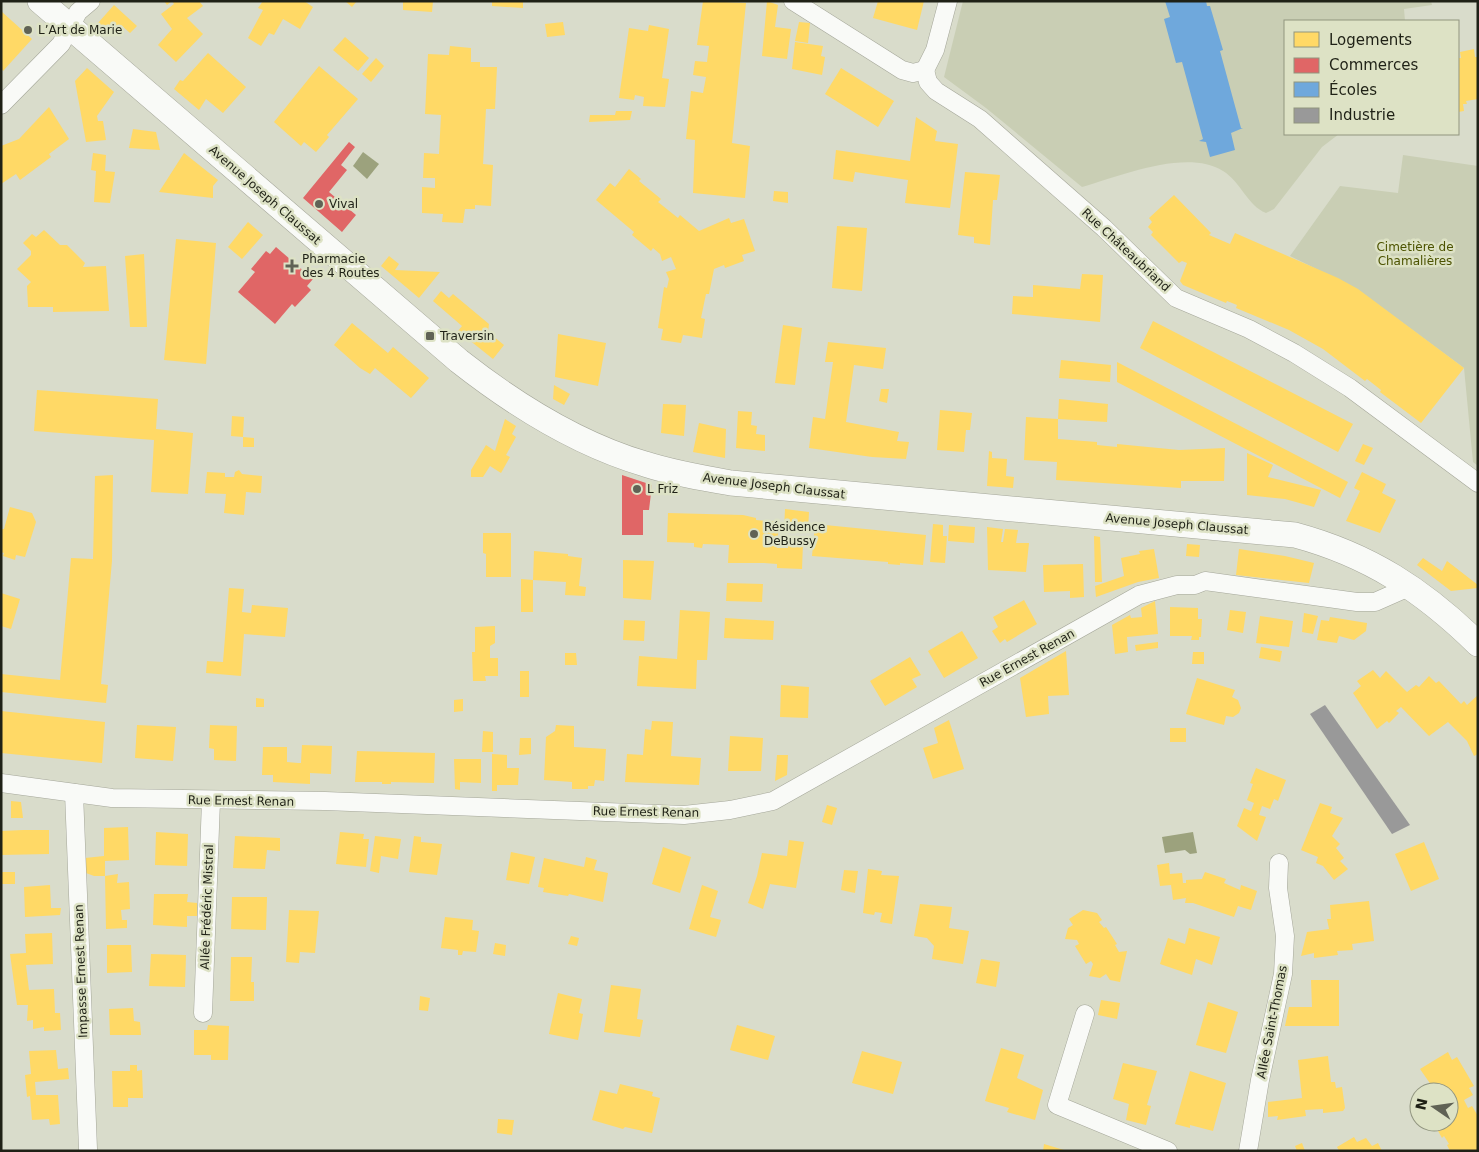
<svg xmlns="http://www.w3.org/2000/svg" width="1479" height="1152" viewBox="0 0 1479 1152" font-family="'DejaVu Sans',sans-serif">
<rect width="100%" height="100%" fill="#d9dccb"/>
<g fill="#c9ceb4">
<path d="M963 1H1431L1432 5 1404 9 1405 21H1285V134H1339L1322 147 1274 209 1266 213C1248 206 1240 181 1223 171 1187 148 1120 176 1082 187L986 108 944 77Z"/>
<polygon points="1403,155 1478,166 1478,466 1473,462 1464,368 1357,289 1290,256 1340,186 1398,193"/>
</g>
<g fill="#9ca27d">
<polygon points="363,152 379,164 367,179 353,166"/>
<polygon points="1193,832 1197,853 1190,854 1185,850 1165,853 1162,837"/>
</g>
<g fill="#ffd966">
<polygon points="164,1 199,1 203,6 187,18 203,34 176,62 158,45 172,29 161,14 174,4 172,1 167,5"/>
<polygon points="263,1 304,1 313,7 300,29 283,19 274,35 269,33 261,46 248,38 263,10 258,8"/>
<polygon points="345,1 357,1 352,7"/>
<polygon points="403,1 433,1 432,12 403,10"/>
<polygon points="492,1 523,1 523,8 492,6"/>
<polygon points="703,1 746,3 732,143 750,146 745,198 693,193 695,140 686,139 691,91 703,93 706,77 693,75 695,61 707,62 709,46 697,45"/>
<polygon points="767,1 778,5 775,27 791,29 787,59 762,56"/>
<polygon points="878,1 924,1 917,30 873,18"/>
<polygon points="114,5 137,26 130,33 121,25 113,36 98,23"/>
<polygon points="1,11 32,39 3,71 1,68"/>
<polygon points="563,22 565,35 547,37 545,24"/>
<polygon points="799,22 810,23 808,43 795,41"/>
<polygon points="649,25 669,29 662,78 669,79 665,107 643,106 644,97 635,95 634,100 619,98 629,28 648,31"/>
<polygon points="345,37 369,58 358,71 333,50"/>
<polygon points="795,42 823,46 821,56 825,57 822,75 792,69"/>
<polygon points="450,46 471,48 471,62 480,62 480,67 497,67 495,109 486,109 483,164 493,165 491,206 475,205 475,209 465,209 463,223 442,222 443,214 422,213 422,187 435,188 435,178 423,178 424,153 439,154 441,115 425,114 428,54 449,55"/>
<polygon points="1474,49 1475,57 1478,57 1478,99 1466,101 1467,104 1463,104 1464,111 1458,112 1458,58 1461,58 1460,52"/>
<polygon points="208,53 246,87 223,113 206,99 199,110 174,89 180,80 183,81"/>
<polygon points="376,58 384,66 371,82 362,74"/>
<polygon points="319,66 358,99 327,135 329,137 316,152 304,142 301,146 274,122"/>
<polygon points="87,68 114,92 97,116 98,121 103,121 106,140 86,142 75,81"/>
<polygon points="841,68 894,101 878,127 825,94"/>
<polygon points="49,107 69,139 49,154 51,157 20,180 16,174 1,184 1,146 19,139"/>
<polygon points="616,111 632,111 630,120 589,122 590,115 615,115"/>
<polygon points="916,117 937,131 935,141 958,144 950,208 905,203 908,180 855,172 853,182 833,179 836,150 910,161"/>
<polygon points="133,129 156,132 160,150 129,148"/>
<polygon points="93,153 106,155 105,171 115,172 110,203 94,202 96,171 91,170"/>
<polygon points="184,153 218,180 213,186 213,198 159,192"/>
<polygon points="629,169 641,179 639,181 661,199 658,202 678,218 680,215 699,231 729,218 731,223 744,219 755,251 742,255 744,261 725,268 724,265 714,269 709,294 706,294 701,318 705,319 702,338 683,335 681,343 661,340 663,329 658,328 664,287 667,288 669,279 666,272 676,269 671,257 662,261 660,254 653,248 651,251 632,235 634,232 596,200 610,183 615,187"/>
<polygon points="965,172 1000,175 997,200 993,200 990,245 974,243 974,237 958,235"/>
<polygon points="774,191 788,192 788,203 773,201"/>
<polygon points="1174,195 1211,233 1209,235 1230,244 1235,233 1338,278 1358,289 1464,368 1421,423 1380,392 1381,390 1367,379 1365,381 1323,349 1289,330 1236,308 1237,305 1227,301 1226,303 1183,285 1180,281 1187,263 1182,261 1179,263 1151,235 1153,232 1148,227 1152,222 1149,218"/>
<polygon points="248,222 263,235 242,259 228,247"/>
<polygon points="837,226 867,228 862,291 832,288"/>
<polygon points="44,230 60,245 67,245 85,263 83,267 106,266 109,311 53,312 53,307 28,307 27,286 31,282 17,269 31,255 31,251 23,243 32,234 36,237"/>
<polygon points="176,239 216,243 206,364 164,360"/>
<polygon points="144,254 147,327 130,327 125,256"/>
<polygon points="389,256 399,264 395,270 440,272 419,298 381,266"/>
<polygon points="1082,274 1103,275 1100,322 1012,314 1013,296 1033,297 1033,285 1080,289"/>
<polygon points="441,291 449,298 453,294 489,324 488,332 504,345 493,359 458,331 462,326 433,301"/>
<polygon points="1153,321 1353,424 1338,452 1140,348"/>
<polygon points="352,323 388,353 393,347 429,378 411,398 375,368 370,374 360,368 334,345"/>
<polygon points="783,325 802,328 795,385 775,383"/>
<polygon points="558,334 606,343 598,386 555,377"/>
<polygon points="828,342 886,348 883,369 854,365 846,422 899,432 897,441 909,442 906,459 872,457 809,448 813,417 825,419 833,362 825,362"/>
<polygon points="1061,360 1111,365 1110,382 1059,378"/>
<polygon points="1117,362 1348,482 1340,498 1117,382"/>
<polygon points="554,385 570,394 564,405 553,399"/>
<polygon points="881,389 889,389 887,403 879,401"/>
<polygon points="37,390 158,399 156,429 193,433 188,494 151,492 154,440 34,431"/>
<polygon points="1059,399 1108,404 1107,422 1058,419"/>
<polygon points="663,404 686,405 684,436 661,433"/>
<polygon points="940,410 972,413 970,430 966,430 964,452 937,450"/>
<polygon points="738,411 752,412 751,425 757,426 756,434 765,435 765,451 736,448"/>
<polygon points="232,416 244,417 243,437 231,436"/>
<polygon points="1026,417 1058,419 1058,439 1097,442 1097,445 1117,447 1117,444 1179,450 1225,448 1224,481 1181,481 1181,488 1056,480 1057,462 1024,460"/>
<polygon points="505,419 516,426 512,434 516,437 506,455 510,457 501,473 490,466 483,477 471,477 471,470 486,445 495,451"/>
<polygon points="699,423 726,429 725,458 693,452"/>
<polygon points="243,437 254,438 254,447 243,447"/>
<polygon points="1363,444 1373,448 1364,465 1355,461"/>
<polygon points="989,451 992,452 992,458 1007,459 1006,476 1014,477 1013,488 987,486"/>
<polygon points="1247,453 1273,465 1268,477 1321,490 1314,507 1285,499 1247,495"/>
<polygon points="239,470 242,474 262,476 261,493 246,492 244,515 224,513 226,494 205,493 207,472 225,473 225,477 234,477 235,472"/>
<polygon points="1362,472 1386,484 1382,493 1396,500 1380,533 1346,521 1360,491 1354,488"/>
<polygon points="113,475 112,561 101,684 108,685 106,703 1,692 1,674 60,680 71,558 93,559 95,476"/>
<polygon points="10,507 32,513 36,522 25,557 16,555 15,560 3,556 4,553 1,552 1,529 4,529"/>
<polygon points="785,509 809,512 808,531 784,531"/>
<polygon points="668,513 743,515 756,518 756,520 779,522 777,548 788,548 788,544 792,544 791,542 803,543 802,569 777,568 777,564 764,563 728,563 729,545 703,544 702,548 694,547 694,543 667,542"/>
<polygon points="815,524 926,535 923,565 900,563 900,565 888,564 888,562 812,556"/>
<polygon points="933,524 943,525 943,536 947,536 945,563 930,562"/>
<polygon points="949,525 975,527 974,543 948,541"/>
<polygon points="987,527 1003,529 1001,542 1003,542 1005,529 1018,530 1016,543 1029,543 1026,572 988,570"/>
<polygon points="483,533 511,533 511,577 486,577 486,554 483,553"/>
<polygon points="1094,536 1100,537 1102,582 1095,582"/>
<polygon points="1187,544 1200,545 1199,557 1186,556"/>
<polygon points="1154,549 1159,578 1138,582 1096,597 1095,586 1124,576 1121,558 1140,554 1139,551"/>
<polygon points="1239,549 1285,556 1314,563 1309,583 1236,575"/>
<polygon points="534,551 568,554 568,556 582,558 579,586 586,587 585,596 565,595 566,582 533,580"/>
<polygon points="1423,558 1442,571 1447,561 1478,585 1478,588 1451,591 1417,565"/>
<polygon points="623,560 654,561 651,600 623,598"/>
<polygon points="1083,564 1084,597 1070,598 1070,591 1044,592 1043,565"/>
<polygon points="521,579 533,580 533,612 521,612"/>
<polygon points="727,583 763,584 762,602 726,601"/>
<polygon points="229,588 244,589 242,612 251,613 252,605 288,608 285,637 244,634 241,676 206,673 207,661 223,662"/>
<polygon points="1,593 20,599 11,629 1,626"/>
<polygon points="1024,600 1037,624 1007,642 1005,639 1000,643 992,631 998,627 993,617"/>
<polygon points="1155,601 1158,634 1127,637 1128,652 1115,654 1112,625 1130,615 1131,618 1142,617 1141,608"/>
<polygon points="1170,607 1198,608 1198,619 1202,619 1201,637 1199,637 1199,640 1191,640 1192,636 1170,636"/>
<polygon points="680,610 710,612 707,660 697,660 696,689 637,686 639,656 677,659"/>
<polygon points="1230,610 1246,612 1243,633 1227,630"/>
<polygon points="1304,613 1318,616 1313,634 1302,632"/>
<polygon points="1260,616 1293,621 1289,647 1256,643"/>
<polygon points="1330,617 1367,623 1366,631 1354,640 1339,636 1337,643 1317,640 1321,620 1329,621"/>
<polygon points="725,618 774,621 773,640 724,638"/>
<polygon points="624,620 645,621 644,641 623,640"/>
<polygon points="495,626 495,643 490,646 490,658 498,658 498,676 485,676 486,681 473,681 472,652 475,652 475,627"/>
<polygon points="962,631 978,658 944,678 928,651"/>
<polygon points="1158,642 1158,648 1136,651 1135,645"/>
<polygon points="1261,647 1282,651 1280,662 1259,658"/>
<polygon points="1066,651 1069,695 1048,696 1049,714 1026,717 1020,678"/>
<polygon points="1193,652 1204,652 1204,664 1192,664"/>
<polygon points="565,653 576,653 577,665 565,665"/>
<polygon points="910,657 921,675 912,679 917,687 885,706 870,681"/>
<polygon points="1373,670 1380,678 1386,671 1407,692 1416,685 1419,687 1429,676 1436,683 1439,681 1461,704 1464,701 1467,705 1478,695 1478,754 1474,756 1467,741 1448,722 1429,736 1401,707 1396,711 1399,713 1389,723 1387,721 1377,729 1353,693 1361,686 1357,681"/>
<rect x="520" y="671" width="9" height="26"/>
<polygon points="1197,678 1235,690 1232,697 1238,700 1241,708 1239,713 1233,717 1226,716 1224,725 1186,714"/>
<polygon points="781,685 809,687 808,718 780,717"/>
<polygon points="256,698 264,699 264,707 256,707"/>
<polygon points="463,699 463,711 454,712 454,700"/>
<polygon points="1,711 105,722 102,763 1,753"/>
<polygon points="949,720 964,769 933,779 923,748 938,743 934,728"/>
<polygon points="652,721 673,722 671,756 701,758 699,785 625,782 627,754 643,755 645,729 651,730"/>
<polygon points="137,725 176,727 173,761 135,758"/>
<polygon points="210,725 237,726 236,761 214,760 214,749 209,748"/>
<polygon points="556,725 574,726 574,747 606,749 604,781 595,780 594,786 588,786 588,789 572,789 572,782 544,780 546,737 555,731"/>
<rect x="1170" y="728" width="16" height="14"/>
<polygon points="483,731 493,732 493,752 482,752"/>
<polygon points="730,736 763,738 761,771 728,771"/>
<polygon points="520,738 531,738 531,754 519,755"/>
<polygon points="302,745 332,746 331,774 310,773 310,784 273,782 273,775 262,775 263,747 287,747 287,762 298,763 301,763"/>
<polygon points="357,751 435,753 434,783 391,782 391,784 382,784 382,782 355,782"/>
<polygon points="492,754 507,755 507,768 519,768 518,785 497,785 497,791 492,791"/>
<polygon points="777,755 788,755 787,775 775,781"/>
<polygon points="454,759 481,759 481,783 460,782 460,790 455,789"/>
<polygon points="1256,768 1286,780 1278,801 1274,799 1270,809 1262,806 1259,815 1266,817 1257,841 1237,826 1244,808 1251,811 1254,803 1247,800 1253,784 1250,783"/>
<polygon points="11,801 21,802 23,818 11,818"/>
<polygon points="1320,803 1332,807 1330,813 1343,818 1332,836 1340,844 1336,848 1344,858 1340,861 1348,869 1334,880 1323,866 1316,863 1318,857 1301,850"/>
<polygon points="827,805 837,808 832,825 822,822"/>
<polygon points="128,827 129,860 105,861 105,876 94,876 86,873 85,858 104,856 104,828"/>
<polygon points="23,830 49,830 49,854 1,855 1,831"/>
<polygon points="156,832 188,834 187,866 155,865"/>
<polygon points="340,832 364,834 363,839 369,839 366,867 336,864"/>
<polygon points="235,836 280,838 280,851 267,850 265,869 233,868"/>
<polygon points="375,836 401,839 398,859 381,856 379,873 370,871"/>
<polygon points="414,836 421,837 421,842 442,844 437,875 409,872"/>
<polygon points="789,840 804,842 796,888 770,884 763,909 748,903 757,876 762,853 787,856"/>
<polygon points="1424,842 1439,879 1411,891 1395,854"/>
<polygon points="663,847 691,857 680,893 652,884"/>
<polygon points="511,852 535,857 529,884 506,880"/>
<polygon points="586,857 597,860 594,870 608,873 603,902 569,894 568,896 543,892 544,888 538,887 544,858 584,867"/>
<polygon points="1169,863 1170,874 1182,873 1183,883 1186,883 1186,880 1202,879 1205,872 1226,879 1224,883 1240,890 1241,885 1257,891 1251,910 1238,906 1234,917 1193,903 1185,903 1186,898 1173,900 1171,885 1160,886 1157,865"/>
<polygon points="868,869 882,871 881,875 899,876 892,924 880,922 882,913 875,912 874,915 863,913"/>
<polygon points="844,870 858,871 855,893 841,890"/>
<rect x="1" y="872" width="14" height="12"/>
<polygon points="118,874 117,883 129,882 130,909 121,910 122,920 127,920 127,928 106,929 105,876"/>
<polygon points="50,885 51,908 61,908 60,915 25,917 24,887"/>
<polygon points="702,885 718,891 710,917 721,920 716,937 689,929"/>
<polygon points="154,894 188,894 187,902 197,903 197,916 187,916 187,927 153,925"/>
<polygon points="232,897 267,897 266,930 231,929"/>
<polygon points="1369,901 1374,941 1352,944 1353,950 1337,951 1338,955 1314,958 1314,953 1301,956 1307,932 1329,929 1327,919 1331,919 1330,905"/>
<polygon points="920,904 952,907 949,928 969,931 963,964 932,959 934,946 927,938 914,936"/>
<polygon points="289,910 319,911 315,953 300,952 299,963 286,962"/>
<polygon points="1083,910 1097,913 1102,920 1099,922 1104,928 1106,927 1117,944 1115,945 1119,952 1127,951 1120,982 1110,980 1106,974 1100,978 1089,976 1093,964 1091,961 1086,964 1075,946 1079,944 1077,940 1065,939 1068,928 1073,925 1069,919"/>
<polygon points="445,917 473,920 472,930 479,931 476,952 463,951 462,955 458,955 458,950 441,948"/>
<polygon points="1189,928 1220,937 1212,965 1196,959 1192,975 1160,964 1168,938 1185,944"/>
<polygon points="52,933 53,964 26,965 29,990 54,989 55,1013 60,1013 61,1030 44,1031 44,1027 33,1029 33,1020 27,1021 28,1005 17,1005 10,954 26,953 25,934"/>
<polygon points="571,936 579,938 577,946 568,944"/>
<polygon points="495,943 506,945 505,956 493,954"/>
<polygon points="107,945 131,945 132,972 107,973"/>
<polygon points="151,954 186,955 185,987 149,986"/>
<polygon points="231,957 252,957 251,982 254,982 254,1001 230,1001"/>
<polygon points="981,959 1000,962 996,987 976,983"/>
<polygon points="1311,980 1339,980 1339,1026 1285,1026 1289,1007 1312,1007"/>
<polygon points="611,985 641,989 637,1019 643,1020 640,1037 604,1032"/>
<polygon points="558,993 582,999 579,1013 583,1014 578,1040 549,1034"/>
<polygon points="420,996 430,998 428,1011 419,1010"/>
<polygon points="1101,1000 1120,1003 1117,1019 1098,1015"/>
<polygon points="1208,1002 1238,1012 1226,1053 1196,1045"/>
<polygon points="133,1008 134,1021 140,1022 141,1035 110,1035 109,1009"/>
<polygon points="208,1025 229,1026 228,1060 211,1060 211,1055 194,1055 194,1030 207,1030"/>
<polygon points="737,1025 775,1036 768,1060 730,1050"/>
<polygon points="1001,1048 1024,1055 1017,1078 1043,1090 1035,1120 1007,1112 1009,1108 985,1101"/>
<polygon points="56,1050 58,1069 68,1068 69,1079 35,1082 36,1095 58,1095 60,1124 50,1125 49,1119 32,1120 30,1096 27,1097 25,1075 31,1074 29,1051"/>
<polygon points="862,1051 902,1062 893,1094 852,1083"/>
<polygon points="1448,1052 1452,1060 1457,1057 1474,1086 1469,1088 1473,1095 1464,1100 1468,1108 1472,1106 1478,1116 1478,1151 1450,1151 1447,1145 1449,1144 1444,1136 1442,1138 1433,1122 1449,1122 1449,1092 1436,1092 1420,1069"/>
<polygon points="1328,1056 1331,1082 1335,1082 1336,1088 1342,1087 1345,1108 1343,1111 1323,1113 1323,1109 1305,1110 1306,1116 1277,1120 1278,1116 1268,1117 1268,1102 1302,1098 1298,1060"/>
<polygon points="1123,1063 1157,1071 1147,1105 1151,1106 1146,1125 1126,1120 1129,1104 1113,1099"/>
<polygon points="130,1065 137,1065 137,1071 142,1070 143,1098 128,1098 128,1107 113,1107 112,1071 130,1071"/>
<polygon points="1190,1071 1226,1083 1213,1131 1190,1125 1190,1128 1175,1124"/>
<polygon points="620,1084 653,1092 652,1096 660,1098 652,1133 625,1127 623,1129 592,1120 600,1090 617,1094"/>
<polygon points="498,1119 514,1120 512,1135 497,1133"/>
<polygon points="1354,1137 1357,1142 1366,1138 1372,1146 1378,1143 1382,1151 1339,1151 1337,1147"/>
<polygon points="1302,1143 1305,1151 1297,1151 1295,1146"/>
<polygon points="1044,1144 1064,1150 1063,1151 1043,1151"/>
</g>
<g fill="#e06666">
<polygon points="349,142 355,147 341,165 347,170 329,192 356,215 342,232 303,198"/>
<polygon points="276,247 313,279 307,286 311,290 295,307 292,304 275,324 238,292 255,272 251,269 266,251 270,254"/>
<polygon points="622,475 652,485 649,510 643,510 643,535 622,535"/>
</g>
<polygon fill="#6fa8dc" points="1165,1 1206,1 1207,6 1210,6 1223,50 1220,51 1241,128 1243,128 1231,133 1235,150 1210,157 1206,142 1199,141 1203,139 1182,62 1176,63 1164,19 1170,17"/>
<polygon fill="#999" points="1325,705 1410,825 1392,834 1310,714"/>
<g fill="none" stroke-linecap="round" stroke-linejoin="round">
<g stroke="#a4a699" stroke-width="19">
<g id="minor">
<polyline points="793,1 902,70 913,73 925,70"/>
<polyline points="925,70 928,82 936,91 980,119 1104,228 1176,298 1249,329 1294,353 1350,388 1478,483"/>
<polyline points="925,70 935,50 948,1"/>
<polyline points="1,105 61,44 78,12 91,1"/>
<polyline points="1,783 112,798 325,801 684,815 730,810 773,801 1139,595 1177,585 1195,585 1205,581 1357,602 1375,602 1409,587"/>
<polyline points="74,793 88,1149"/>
<polyline points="203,1013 211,801"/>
<polyline points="1085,1014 1057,1105 1168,1151"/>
<polyline points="1248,1151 1260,1080 1283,974 1285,936 1278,888 1279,863"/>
</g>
</g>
<g stroke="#a4a699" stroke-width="26">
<path id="secondary" d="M40 1 459 361C515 405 577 444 645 464 673 473 702 478 731 483L1295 535C1369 555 1423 590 1478 644"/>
</g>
<use href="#minor" stroke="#f9faf7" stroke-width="18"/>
<use href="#secondary" stroke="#f9faf7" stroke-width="25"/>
</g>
<g fill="#606255" stroke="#dde2c5" stroke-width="2">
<circle cx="28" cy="30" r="5"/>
<circle cx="319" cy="204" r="5"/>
<path d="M289.5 258.5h5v5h5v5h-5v5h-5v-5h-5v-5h5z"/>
<rect x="425" y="331" width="10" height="10" rx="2.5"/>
<circle cx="637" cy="489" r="5"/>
<circle cx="754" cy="534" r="5"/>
</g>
<g text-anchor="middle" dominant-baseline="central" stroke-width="5" stroke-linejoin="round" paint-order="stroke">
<g font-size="12" fill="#1f2116" stroke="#dde2c5" text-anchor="start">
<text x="38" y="30">L’Art de Marie</text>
<text x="329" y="204">Vival</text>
<text x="302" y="259">Pharmacie<tspan x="302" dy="14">des 4 Routes</tspan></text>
<text x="440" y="336">Traversin</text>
<text x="647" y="489">L Friz</text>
<text x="764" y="527">Résidence<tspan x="764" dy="14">DeBussy</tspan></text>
</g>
<g font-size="12" fill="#1f2116" stroke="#dde2c5">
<text transform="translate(265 195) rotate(41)">Avenue Joseph Claussat</text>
<text transform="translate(1126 250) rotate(43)">Rue Châteaubriand</text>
<text transform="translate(774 486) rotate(7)">Avenue Joseph Claussat</text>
<text transform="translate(1177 524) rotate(5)">Avenue Joseph Claussat</text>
<text transform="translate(1027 658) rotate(-29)">Rue Ernest Renan</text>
<text transform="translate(241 801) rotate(1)">Rue Ernest Renan</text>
<text transform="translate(646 812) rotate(1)">Rue Ernest Renan</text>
<text transform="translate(207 907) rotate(-88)">Allée Frédéric Mistral</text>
<text transform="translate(81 971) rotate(-92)">Impasse Ernest Renan</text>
<text transform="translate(1272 1022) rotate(-79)">Allée Saint-Thomas</text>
</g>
<g font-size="12" fill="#4c5301" stroke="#dde2c5">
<text x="1415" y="247">Cimetière de<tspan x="1415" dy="14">Chamalières</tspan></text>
</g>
</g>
<rect width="1479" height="1152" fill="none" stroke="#1f2116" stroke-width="5"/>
<rect x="1284" y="20" width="175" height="115" fill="#dde2c5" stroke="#91957f"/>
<rect x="1294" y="32" width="25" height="15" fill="#ffd966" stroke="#91957f"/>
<text x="1329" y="45" font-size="15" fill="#1f2116">Logements</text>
<rect x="1294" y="58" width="25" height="15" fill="#e06666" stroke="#91957f"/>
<text x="1329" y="70" font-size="15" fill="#1f2116">Commerces</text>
<rect x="1294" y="82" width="25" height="15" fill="#6fa8dc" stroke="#91957f"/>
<text x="1329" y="95" font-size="15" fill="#1f2116">Écoles</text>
<rect x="1294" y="108" width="25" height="15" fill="#999999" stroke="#91957f"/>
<text x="1329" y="120" font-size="15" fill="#1f2116">Industrie</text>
<g transform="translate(1434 1107) rotate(283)"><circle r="24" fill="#dde2c5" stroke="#91957f"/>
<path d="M0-4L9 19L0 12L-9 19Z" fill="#606255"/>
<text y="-8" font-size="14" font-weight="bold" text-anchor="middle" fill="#1f2116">N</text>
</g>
</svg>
